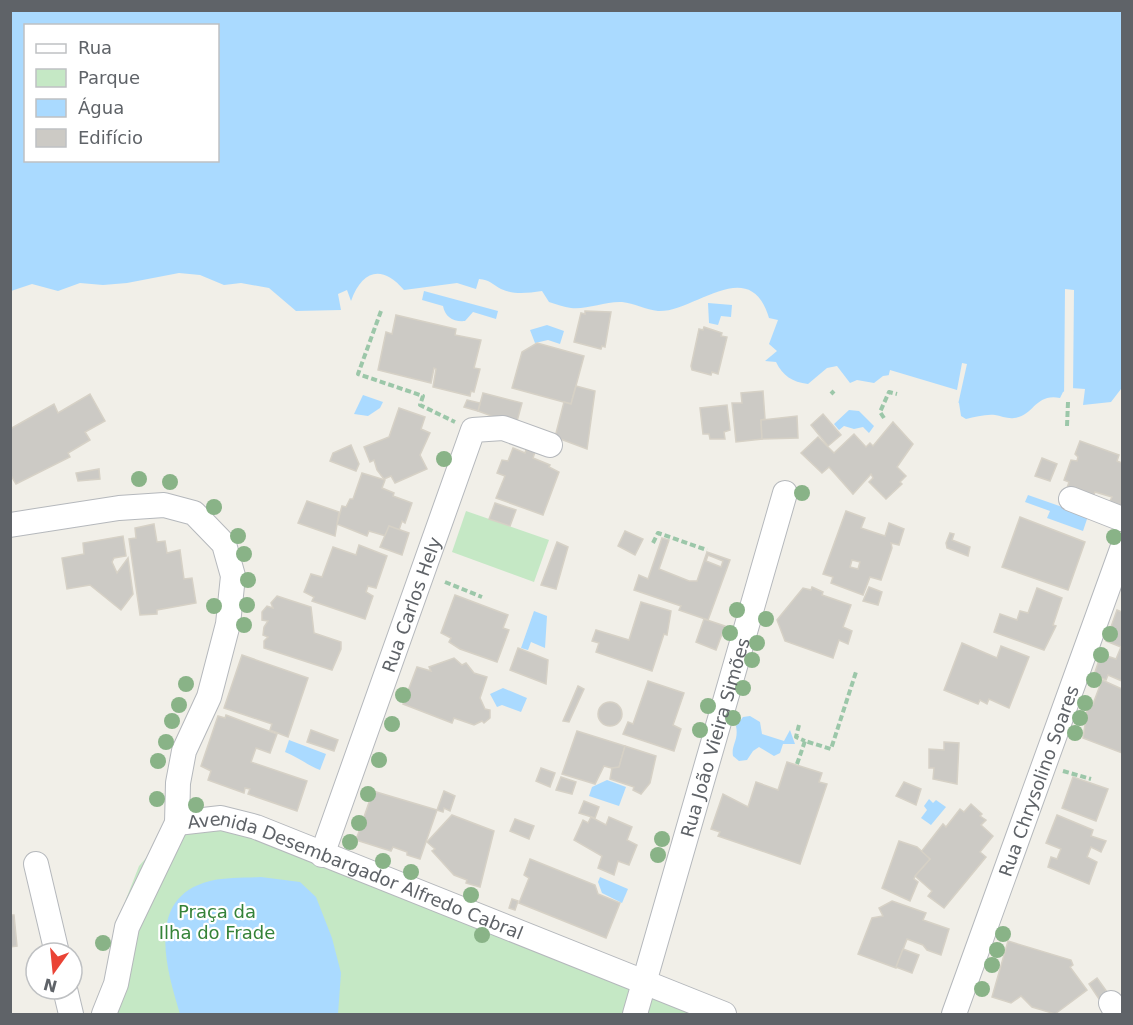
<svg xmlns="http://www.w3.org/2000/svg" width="1133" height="1025" viewBox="0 0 1133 1025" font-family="'DejaVu Sans',sans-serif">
<rect width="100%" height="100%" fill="#f1efe8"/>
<g fill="#c5e8c5">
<polygon points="466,511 549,540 534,582 452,552"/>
<polygon points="209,825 243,832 707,1014 92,1014 106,981 121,912 139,866 162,840"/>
</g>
<g fill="#aadaff" fill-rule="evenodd">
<path d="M10 11H1122L1121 389 1111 402 1083 405 1085 389 1071 388 1063 392 1060 398C1035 393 1034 416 1014 418 1008 419 1001 416 995 415 986 414 975 417 966 419L961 416 959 403 890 375 883 376 874 383 857 380 850 383 837 366 827 368 808 384C792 382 783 376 776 362L765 361 777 351 769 344 778 320 769 318C750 253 694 313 658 311 646 310 634 303 622 302 606 301 586 310 571 308 564 307 556 304 549 302L542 291C527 293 515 295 501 289 492 284 490 280 479 279L476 289 457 283 404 290C382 264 362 270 351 301L347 290 338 294 341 310 296 311 269 288 241 283 224 285 200 275 179 273 127 283 103 285 80 283 58 291 32 284 11 291ZM26 26H218V160H26Z"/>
<path d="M424 291 498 311 496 319 473 312 465 321C453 322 445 317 443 306L422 300Z"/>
<polygon points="708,303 732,305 731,317 721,316 718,325 709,323"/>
<polygon points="547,325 564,331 560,344 548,340 535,343 530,330"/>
<polygon points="363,395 383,402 380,408 368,416 354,414"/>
<polygon points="849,410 859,411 874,426 869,433 863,427 854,429 844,426 839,430 834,424"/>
<polygon points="1028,495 1088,516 1083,531 1047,518 1050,511 1025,502"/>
<polygon points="534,611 547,616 545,648 531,642 528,650 521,648"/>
<polygon points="503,688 527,698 521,712 502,705 497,707 490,694"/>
<path d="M750 716 760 722 762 734 784 741 790 730 795 744H783L780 753 774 756 759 747 753 751 747 760 739 761 733 756C731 745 739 740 736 726L743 717Z"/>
<path d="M289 740 326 754 320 770C307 765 298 757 285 752Z"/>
<polygon points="607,780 626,787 619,806 589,796 592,787"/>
<polygon points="929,799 933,803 936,800 946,807 931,825 921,818 927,810 924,806"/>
<path d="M261 877 300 882 316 897 332 938 341 973 338 1014H180C166 968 145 897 210 881 226 877 245 878 261 877Z"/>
<polygon points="600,877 628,889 622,903 602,893 598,882"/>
</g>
<g fill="#f1efe8">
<polygon points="1065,289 1074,290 1073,392 1065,395 1064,399"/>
<polygon points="962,363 967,364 957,409 956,405 888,378 890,370 957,390"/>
</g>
<g fill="#cccac5" stroke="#d6d1c6" stroke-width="1.5" fill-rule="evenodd">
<polygon points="585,311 611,312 605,347 602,346 601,349 574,342 581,313 585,314"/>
<polygon points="396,315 456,329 455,335 481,340 474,368 480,369 474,392 471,391 470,396 433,387 436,369 434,368 431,383 378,370 386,332 392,334"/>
<polygon points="704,327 722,333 721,336 727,337 718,374 712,372 711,375 692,370 691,366 699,329 703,330"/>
<polygon points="537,343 584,356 571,404 512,388 522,352"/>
<polygon points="576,386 595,391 587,449 555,437 564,402 571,404"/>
<polygon points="763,391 765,419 761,420 762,439 736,442 732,403 742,403 741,393"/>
<polygon points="483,393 522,403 516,425 478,411"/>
<polygon points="90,394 105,421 85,432 90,440 68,453 70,457 16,484 10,474 10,429 54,404 58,413"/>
<polygon points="467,400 480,403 478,411 464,407"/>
<polygon points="727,405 730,430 724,432 725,439 710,439 709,434 703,434 700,408"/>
<polygon points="399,408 425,417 421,429 430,433 420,455 427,469 395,483 391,476 384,479 377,470 374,460 370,462 364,447 389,437"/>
<polygon points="823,414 841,435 828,446 811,425"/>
<polygon points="797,416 798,438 762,439 761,420"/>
<polygon points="893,422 913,444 897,467 906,476 900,482 902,484 886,499 869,482 873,478 871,474 853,494 829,467 822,473 801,453 818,437 834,453 854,434 866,447 870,443 873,446"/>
<polygon points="1080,441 1119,455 1117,461 1122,463 1122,507 1109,503 1112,497 1095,492 1093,497 1067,488 1069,482 1064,480 1071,460 1077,461 1078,457 1075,454"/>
<polygon points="351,445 359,464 356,471 330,461 333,453"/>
<polygon points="513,448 525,453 526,450 535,452 533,458 550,465 549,467 559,472 543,515 496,498 505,476 497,473 502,460 508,461"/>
<polygon points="1042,458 1057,464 1050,481 1035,476"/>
<polygon points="99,469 100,479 78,481 76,473"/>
<polygon points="362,473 385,480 382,488 394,493 393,496 412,503 405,523 402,521 399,530 389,526 386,536 369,531 367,536 337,524 342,506 346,507 350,499 353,499"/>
<polygon points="307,501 339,512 335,536 298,523"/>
<polygon points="495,503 516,510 510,526 489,519"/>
<path d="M846 511 865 518 861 528 885 536 889 523 904 529 899 545 891 543 892 548 881 580 870 577 863 595 831 583 833 577 823 574ZM852 560 860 562 858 569 850 567Z"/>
<polygon points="1020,517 1085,542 1068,590 1002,567"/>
<polygon points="154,524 157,542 165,541 167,553 180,550 184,579 192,578 196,603 157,610 157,614 140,615 129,539 136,538 135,528"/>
<polygon points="389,526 409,533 402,555 380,547"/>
<polygon points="625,531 643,539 635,555 618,546"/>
<polygon points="950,533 954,534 952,540 970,547 968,556 947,548 946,543"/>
<polygon points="123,536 126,556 114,558 112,562 117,573 128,558 133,594 121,610 90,585 67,589 62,558 84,554 83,543"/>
<path d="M662 538 669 540 659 569 689 581H697L707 552 730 560 708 620 679 610 681 606 634 590 639 575 648 579ZM708 555 723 561 721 567 706 561Z"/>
<polygon points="557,542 568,547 556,589 541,585"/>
<polygon points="359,545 387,556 376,588 368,586 366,592 373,596 365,619 312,601 314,597 304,592 311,574 322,577 333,547 356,555"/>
<polygon points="812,587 823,592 822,595 851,605 843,627 852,631 848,644 839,640 833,658 785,641 777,620 803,588 811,590"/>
<polygon points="869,587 882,592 878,605 863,601"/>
<polygon points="1037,588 1062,598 1053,625 1056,626 1044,650 994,632 1000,614 1017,620 1020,611 1028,613"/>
<polygon points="455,595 508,615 503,628 509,630 497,662 460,649 449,642 451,638 441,633"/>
<polygon points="277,596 311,607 314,633 341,642 341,649 332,670 264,648 264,641 268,637 263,635 264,627 268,621 262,620 262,612 267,606 273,608 271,603"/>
<polygon points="641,602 671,611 667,635 664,634 652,671 596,652 599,643 592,641 596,630 629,640"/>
<polygon points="1117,610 1122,612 1122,681 1108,675 1106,680 1094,675 1101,654 1116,659 1121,647 1106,641"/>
<polygon points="704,619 725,626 716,650 696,642"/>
<polygon points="962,643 997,658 1001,646 1029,657 1009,708 989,699 987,704 980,700 978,704 944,690"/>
<polygon points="518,648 548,660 546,684 510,670"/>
<polygon points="242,655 308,678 288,737 270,730 272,724 224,708"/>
<polygon points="454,658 462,665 466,663 474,673 487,677 480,698 485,709 490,710 490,718 484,723 482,721 474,725 454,718 452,723 403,704 417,667 431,671 429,667"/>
<polygon points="1102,680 1122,689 1122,753 1083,738 1088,704 1093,704"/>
<polygon points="648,681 684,693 673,725 681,729 674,751 623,734 628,722 633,724"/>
<polygon points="578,686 584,689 569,722 563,721"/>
<circle cx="610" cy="714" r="12"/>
<polygon points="226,715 277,734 270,753 256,748 251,762 307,781 297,811 248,794 250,789 245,788 244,793 208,780 211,771 201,766 218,716 225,718"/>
<polygon points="311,730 338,740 334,751 307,742"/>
<polygon points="577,731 625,746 619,767 615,769 604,766 595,784 562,774"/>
<polygon points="944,742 959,743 957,784 933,779 934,768 929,768 929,749 944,750"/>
<polygon points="625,746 656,756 650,783 641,794 633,790 634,787 610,779 612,768 619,767"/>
<polygon points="787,762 822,773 819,782 827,784 800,864 718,836 720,832 711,829 723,794 748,807 756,782 778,790"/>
<polygon points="541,768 555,773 550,787 536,781"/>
<polygon points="561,777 576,782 572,794 556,790"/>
<polygon points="1073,777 1108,789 1096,821 1062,808"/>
<polygon points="904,782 921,789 916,805 896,796"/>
<polygon points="373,791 437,810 420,859 407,855 407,852 393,847 391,851 356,840"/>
<polygon points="444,791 455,796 450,811 444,808 443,812 437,810"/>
<polygon points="584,801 599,807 595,818 579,813"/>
<polygon points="971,804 982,814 980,816 986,820 981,825 993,836 980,852 986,857 944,908 928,896 932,891 915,876 930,859 921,852 943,824 946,827 960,809 964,812"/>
<polygon points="452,815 494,831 480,887 466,883 467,880 454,875 432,851 435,849 427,842"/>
<polygon points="1057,815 1093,830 1091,836 1106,841 1101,852 1091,847 1087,857 1097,862 1089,884 1048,867 1051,857 1057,859 1061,849 1046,843"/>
<polygon points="591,817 606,825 609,817 632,827 627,840 637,845 629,865 618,861 614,875 598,868 602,856 574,840 583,820 588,823"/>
<polygon points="515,819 534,826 529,839 510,831"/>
<polygon points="899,841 917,847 930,859 915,876 914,879 918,882 910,901 882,888"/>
<polygon points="530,859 595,885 598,894 620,903 606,938 519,903 529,878 524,875"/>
<polygon points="512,899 518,901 515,910 509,908"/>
<polygon points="892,901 926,913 923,920 949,929 941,955 927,950 923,945 907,939 896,968 858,954 872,918 883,916 879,908"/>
<polygon points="10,915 14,915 17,946 10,947"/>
<polygon points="1008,941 1071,960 1073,965 1070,967 1087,990 1055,1014 1032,1007 1021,996 1011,1003 992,997"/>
<polygon points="903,949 919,955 912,973 896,967"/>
<polygon points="1097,978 1110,996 1101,1002 1089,984"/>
</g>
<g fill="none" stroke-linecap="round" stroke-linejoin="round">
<g stroke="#b5b8bc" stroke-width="26">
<g id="minor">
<polyline points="1071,499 1122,519"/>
<polyline points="10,525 119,508 164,505 194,513 224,544 233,576 228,624 209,697 184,751 178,783 177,823 127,927 116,984 104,1014"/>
<path id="s1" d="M177 823 221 818 256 827 724 1014"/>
<path id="s2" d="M322 855 473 430 503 428 550 445"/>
<polyline points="36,864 57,953"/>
<polyline points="65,989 71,1014"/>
<polyline points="1111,1003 1117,1014"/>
<path id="s3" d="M635 1014 785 493"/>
<path id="s4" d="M954 1014 1122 549"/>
</g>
</g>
<g stroke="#9cc7a9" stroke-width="4" stroke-dasharray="6 3" stroke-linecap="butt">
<polyline points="381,311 358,374 423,396 420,405 455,422"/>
<polyline points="831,394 834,391"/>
<polyline points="884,418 880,412 889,392 897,394"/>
<polyline points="1067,426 1068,402"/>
<polyline points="653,543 658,533 707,550"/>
<polyline points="445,582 482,597"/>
<polyline points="799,725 796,737 805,741"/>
<polyline points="797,764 805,741 831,749 856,672"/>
<polyline points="1063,771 1091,779"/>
</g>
<use href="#minor" stroke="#fff" stroke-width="24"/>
</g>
<g fill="#89b387">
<circle cx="444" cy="459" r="8"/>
<circle cx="139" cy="479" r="8"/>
<circle cx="170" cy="482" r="8"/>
<circle cx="802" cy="493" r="8"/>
<circle cx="214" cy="507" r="8"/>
<circle cx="238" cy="536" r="8"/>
<circle cx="1114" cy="537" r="8"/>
<circle cx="244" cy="554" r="8"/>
<circle cx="248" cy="580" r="8"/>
<circle cx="247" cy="605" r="8"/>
<circle cx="214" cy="606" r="8"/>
<circle cx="737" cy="610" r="8"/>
<circle cx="766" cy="619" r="8"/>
<circle cx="244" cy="625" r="8"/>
<circle cx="730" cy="633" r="8"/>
<circle cx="1110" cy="634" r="8"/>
<circle cx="757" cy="643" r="8"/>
<circle cx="1101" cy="655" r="8"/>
<circle cx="752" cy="660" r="8"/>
<circle cx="1094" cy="680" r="8"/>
<circle cx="186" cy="684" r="8"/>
<circle cx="743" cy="688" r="8"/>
<circle cx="403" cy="695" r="8"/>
<circle cx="1085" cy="703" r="8"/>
<circle cx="179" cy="705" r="8"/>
<circle cx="708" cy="706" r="8"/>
<circle cx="733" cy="718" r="8"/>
<circle cx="1080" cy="718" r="8"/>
<circle cx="172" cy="721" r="8"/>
<circle cx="392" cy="724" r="8"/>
<circle cx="700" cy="730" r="8"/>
<circle cx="1075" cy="733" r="8"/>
<circle cx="166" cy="742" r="8"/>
<circle cx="379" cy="760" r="8"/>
<circle cx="158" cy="761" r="8"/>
<circle cx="368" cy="794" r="8"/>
<circle cx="157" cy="799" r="8"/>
<circle cx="196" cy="805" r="8"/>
<circle cx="359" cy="823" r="8"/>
<circle cx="662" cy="839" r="8"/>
<circle cx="350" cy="842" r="8"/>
<circle cx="658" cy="855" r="8"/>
<circle cx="383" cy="861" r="8"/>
<circle cx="411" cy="872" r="8"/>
<circle cx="471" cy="895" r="8"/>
<circle cx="1003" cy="934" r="8"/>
<circle cx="482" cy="935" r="8"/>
<circle cx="103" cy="943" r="8"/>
<circle cx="997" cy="950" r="8"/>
<circle cx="992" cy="965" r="8"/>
<circle cx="982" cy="989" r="8"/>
</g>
<g text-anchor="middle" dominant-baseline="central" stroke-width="4.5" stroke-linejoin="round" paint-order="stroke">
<g font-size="18" fill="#5f6368" stroke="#fff">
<text stroke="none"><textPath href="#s2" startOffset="266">Rua Carlos Hely</textPath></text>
<text stroke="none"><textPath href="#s3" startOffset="288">Rua João Vieira Simões</textPath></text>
<text stroke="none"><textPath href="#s4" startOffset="248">Rua Chrysolino Soares</textPath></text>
<text stroke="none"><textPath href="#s1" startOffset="189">Avenida Desembargador Alfredo Cabral</textPath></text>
</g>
<g font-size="18" fill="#348238" stroke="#fff">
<text x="217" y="911">Praça da<tspan x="217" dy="21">Ilha do Frade</tspan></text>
</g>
</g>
<rect width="1133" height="1025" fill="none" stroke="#5f6368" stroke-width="24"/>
<rect x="24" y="24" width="195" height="138" fill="#ffffff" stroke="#bfc1c3" stroke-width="1.5"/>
<rect x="36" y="44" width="30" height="9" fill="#ffffff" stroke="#bfc1c3" stroke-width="1.5"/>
<text x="78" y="54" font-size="18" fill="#5f6368">Rua</text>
<rect x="36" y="69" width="30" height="18" fill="#c5e8c5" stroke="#bfc1c3" stroke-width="1.5"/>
<text x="78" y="84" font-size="18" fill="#5f6368">Parque</text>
<rect x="36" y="99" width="30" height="18" fill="#aadaff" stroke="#bfc1c3" stroke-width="1.5"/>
<text x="78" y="114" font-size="18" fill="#5f6368">Água</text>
<rect x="36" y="129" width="30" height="18" fill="#cccac5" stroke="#bfc1c3" stroke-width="1.5"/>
<text x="78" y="144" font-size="18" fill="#5f6368">Edifício</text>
<g transform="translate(54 971) rotate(195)"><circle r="28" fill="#ffffff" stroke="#bfc1c3" stroke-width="1.5"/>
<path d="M0-4.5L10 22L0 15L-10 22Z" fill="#ea4335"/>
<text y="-9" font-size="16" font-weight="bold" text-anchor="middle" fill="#5f6368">N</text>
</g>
</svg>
